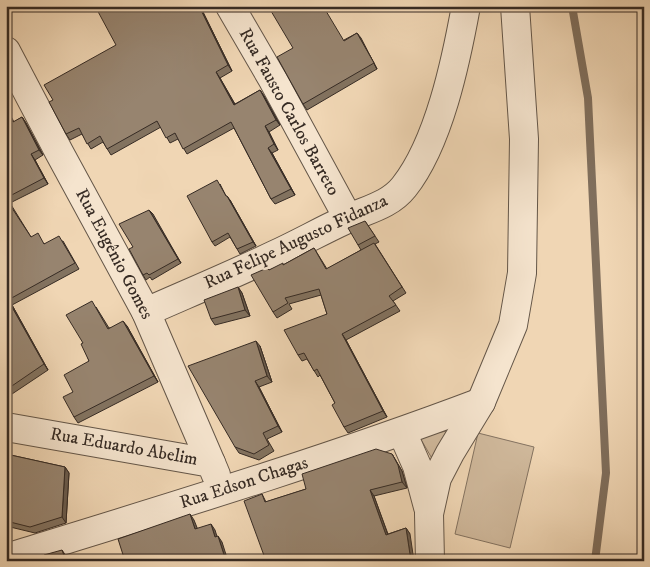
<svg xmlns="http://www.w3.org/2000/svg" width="650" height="567" viewBox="0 0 650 567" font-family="'IM FELL DW Pica',serif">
<rect width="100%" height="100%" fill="#f0d6b4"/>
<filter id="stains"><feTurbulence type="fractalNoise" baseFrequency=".004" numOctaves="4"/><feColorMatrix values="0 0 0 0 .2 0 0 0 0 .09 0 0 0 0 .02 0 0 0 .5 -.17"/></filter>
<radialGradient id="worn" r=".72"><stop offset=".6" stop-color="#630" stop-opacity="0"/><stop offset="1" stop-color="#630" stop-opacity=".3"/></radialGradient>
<g fill="#d0b99c" stroke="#837260">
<polygon points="447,431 434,462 419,436"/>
<polygon points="478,433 534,447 510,548 455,534"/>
</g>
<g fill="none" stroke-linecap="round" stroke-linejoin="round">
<polyline stroke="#806f5d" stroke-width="8" points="572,6 588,98 606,473 595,561"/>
<g stroke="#645648" stroke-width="30">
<g id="street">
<polyline points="230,6 273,80 348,218"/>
<polyline points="6,51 59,152 146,312 211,463"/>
<path d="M146 312C189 293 232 275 274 255 298 244 321 231 345 220 365 210 389 206 404 187 439 143 456 61 466 6"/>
<polyline points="6,427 211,463 216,475"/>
<polyline points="402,432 417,466 428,507"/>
<path d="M6 558C165 509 325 461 481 402"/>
<polyline points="430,561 429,514 437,478 450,453 481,402 513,325 522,273 524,139 515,6"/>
</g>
</g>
<use href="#street" stroke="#f5e4ce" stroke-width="28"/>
</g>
<g fill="#82725f" stroke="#362b24">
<polygon points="200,6 232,71 220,78 235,104 260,90 264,96 280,125 269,132 278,150 272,153 295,195 275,204 271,199 234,128 187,154 178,139 170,143 161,127 111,155 103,142 91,149 82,134 70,140 66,134 53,100"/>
<polygon points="357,33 377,69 307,110 303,104 344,40"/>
<polygon points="6,107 14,122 22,117 26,123 43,155 35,160 48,184 10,203 31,237 45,244 63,241 79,269 12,305 48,370 6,398"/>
<polygon points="220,184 226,196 230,200 256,246 240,254 230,237 215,246 212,242"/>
<polygon points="149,210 181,263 152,280 150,277 146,280 143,275 133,247"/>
<polygon points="365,221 379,242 375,244 406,293 393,301 400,311 346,340 387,417 348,433 344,427 335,403 320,375 318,377 307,359 302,361 298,355 327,314 321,295 289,304 292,309 277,318 273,312 269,270 283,265 314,248 327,269 361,250 358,245"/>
<polygon points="238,287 242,293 250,316 215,325 211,319"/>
<polygon points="96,307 109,328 127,326 158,382 78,423 74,417 73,392 89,361 83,343"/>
<polygon points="260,346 272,382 259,387 282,432 267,439 274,451 259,460 239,453 235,447"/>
<polygon points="6,454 65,467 69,473 66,523 35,533 6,526"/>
<polygon points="392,454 402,471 407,488 374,496 388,534 406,528 410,534 266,561 262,494 266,502 306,489"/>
</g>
<g fill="#6a5c4e" stroke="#362b24">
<polygon points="199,6 200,6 232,71 228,65"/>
<polygon points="357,33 361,38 377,69 374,63"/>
<polygon points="216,72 220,78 238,110 234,105"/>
<polygon points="260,90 264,96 280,125 276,120"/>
<polygon points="22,117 26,123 43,155 39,150"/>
<polygon points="265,126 269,132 278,150 274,144"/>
<polygon points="268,148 272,153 295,195 291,189"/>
<polygon points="31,154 35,160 48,184 44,178"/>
<polygon points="227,196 230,200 256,246 253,242"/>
<polygon points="149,210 153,214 181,263 178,259"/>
<polygon points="238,287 242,293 250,316 245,310"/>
<polygon points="8,300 12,305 48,370 44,364"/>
<polygon points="123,321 127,326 158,382 154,376"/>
<polygon points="342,334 346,340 387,417 383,411"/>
<polygon points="256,341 260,346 272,382 267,376"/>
<polygon points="255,381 259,387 282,432 278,426"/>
<polygon points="392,454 402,471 407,488 402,482"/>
<polygon points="65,467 69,473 66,523 62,517"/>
<polygon points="370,490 374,496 390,541 386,535"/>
<polygon points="190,514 194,520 200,535 195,529"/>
<polygon points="211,524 215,530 219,543 215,537"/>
<polygon points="406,528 410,534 414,561 411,561"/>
<polygon points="218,536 222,542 228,561 226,561"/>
<polygon points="62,550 66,556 68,561 66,561"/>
</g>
<g fill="#97846f" stroke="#362b24">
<polygon points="95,6 199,6 228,65 216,72 234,105 260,90 276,120 265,126 274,144 268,148 291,189 271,199 231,122 183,149 175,133 166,138 157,121 107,149 100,136 87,144 79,128 66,134 49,102 53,100 44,85 116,45"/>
<polygon points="268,6 323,6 344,41 357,33 374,63 303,104 277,57 293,48"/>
<polygon points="6,109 13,122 22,117 39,150 31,154 44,178 6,198"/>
<polygon points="217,180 226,196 227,196 253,242 237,249 228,233 212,242 187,196"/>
<polygon points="6,199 31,237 38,233 44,244 59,236 75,263 8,300 44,364 6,390"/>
<polygon points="149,210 178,259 149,275 147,273 143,275 129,249 133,247 119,224"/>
<polygon points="365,221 375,236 358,245 348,228"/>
<polygon points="374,243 402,287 389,296 396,305 342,334 383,411 344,427 332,405 335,403 317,369 314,371 304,353 298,355 284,330 327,314 319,289 285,298 288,303 273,312 251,275 267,268 269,270 283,263 283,265 314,248 326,269"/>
<polygon points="238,287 245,310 211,319 204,300"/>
<polygon points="92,301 108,329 123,321 154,376 74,417 63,397 73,392 64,375 89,361 81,344 83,343 66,315"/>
<polygon points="256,341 267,376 255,381 278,426 263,433 269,445 254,454 235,447 188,366"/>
<polygon points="376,449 392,454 398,465 402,482 370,490 386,535 406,528 411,561 266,561 244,501 262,494 265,502 306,489 302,474"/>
<polygon points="6,454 65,467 62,517 30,527 6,521"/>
<polygon points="190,514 195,529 211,524 215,537 218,536 226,561 125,561 118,539"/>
<polygon points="62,550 66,561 46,561 44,555"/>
</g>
<g text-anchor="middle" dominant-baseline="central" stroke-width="5" stroke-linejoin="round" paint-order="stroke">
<g font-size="18" fill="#362b24" stroke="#f5e4ce">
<text transform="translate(289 112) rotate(61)">Rua Fausto Carlos Barreto</text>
<text transform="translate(296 242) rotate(-25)">Rua Felipe Augusto Fidanza</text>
<text transform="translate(114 254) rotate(62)">Rua Eugênio Gomes</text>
<text transform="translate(124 447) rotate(10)">Rua Eduardo Abelim</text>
<text transform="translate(244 483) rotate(-18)">Rua Edson Chagas</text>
</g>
</g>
<rect width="650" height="567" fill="none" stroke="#f0d6b4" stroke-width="25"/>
<rect x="8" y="8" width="635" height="552" fill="none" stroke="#362b24" stroke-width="2.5"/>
<rect x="12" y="12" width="625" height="542" fill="none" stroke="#362b24"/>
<rect width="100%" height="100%" filter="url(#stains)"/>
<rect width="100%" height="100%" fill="url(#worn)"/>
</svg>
